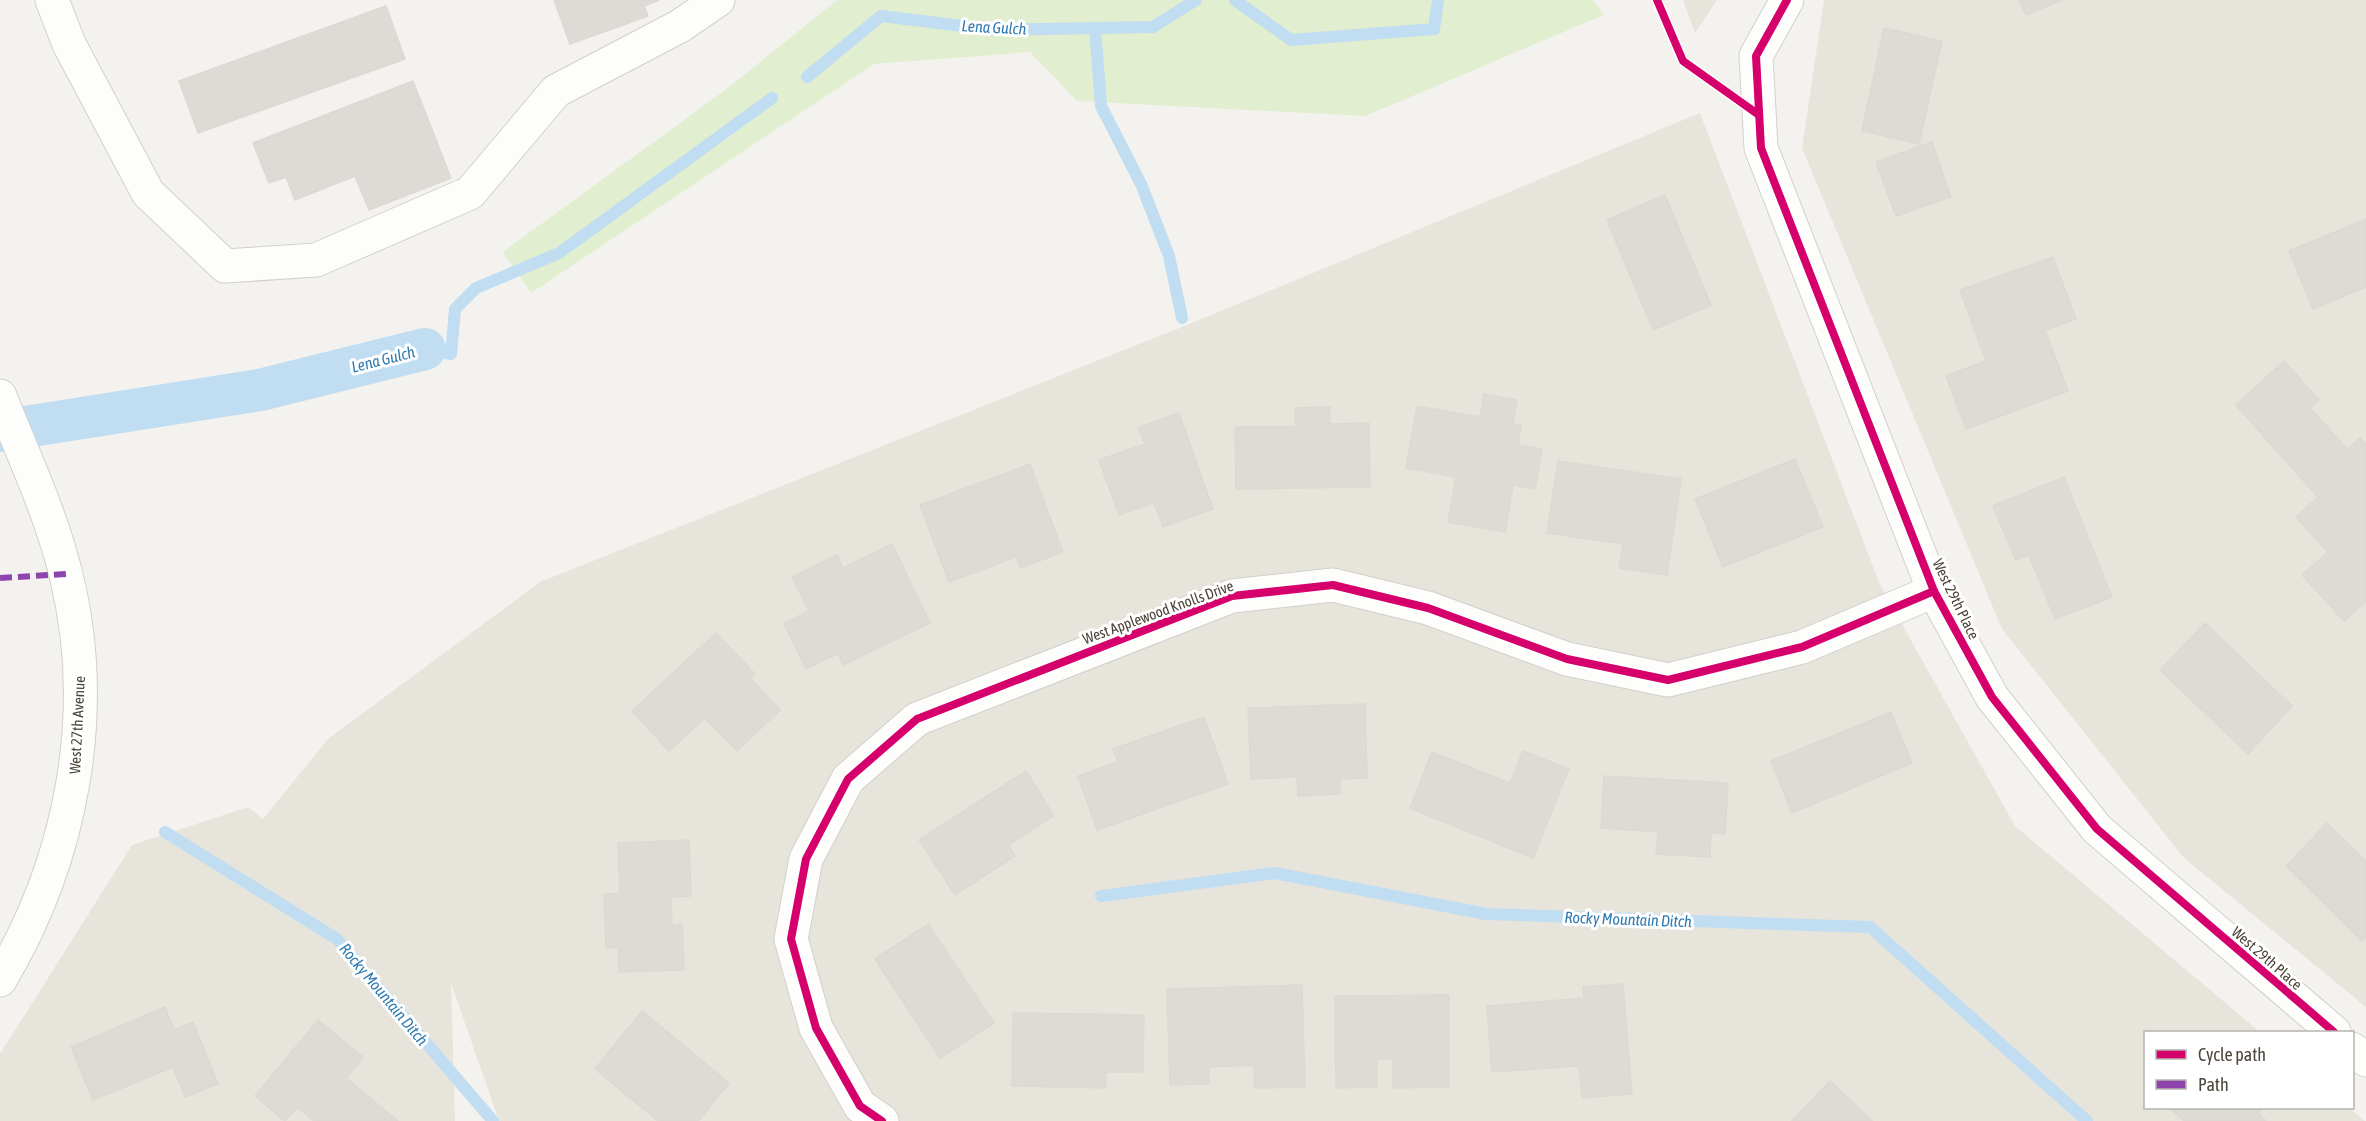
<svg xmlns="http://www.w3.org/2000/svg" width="2366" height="1121" viewBox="0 0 2366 1121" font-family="'Asap Condensed',sans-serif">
<rect width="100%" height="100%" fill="#f4f2ee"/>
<g fill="#e7e4dc">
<polygon points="1683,0 1717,0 1695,33"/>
<polygon points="1824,0 2366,0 2366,1007 2184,858 2002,629 1802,148"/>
<polygon points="1700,113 1880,585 2015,826 2260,1032 2146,1032 2146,1108 2349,1108 2365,1121 499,1121 451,983 455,1121 0,1121 0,1054 132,845 248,807 263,819 328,739 540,582 1187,325"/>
</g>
<polygon fill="#e1eecf" points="837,0 1593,0 1604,15 1365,116 1077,101 1030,52 874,64 531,293 503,252 724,91"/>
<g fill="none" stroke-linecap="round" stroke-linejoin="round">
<g stroke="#c0ddf1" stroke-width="12">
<polyline points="1235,0 1291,40 1434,29 1438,0"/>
<polyline points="1095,28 1101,106 1141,184 1169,256 1182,318"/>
<polyline points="807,77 881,16 994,30 1153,27 1196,0"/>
<polyline points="425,349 451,354 455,309 476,288 559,253 772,98"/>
<polyline points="165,832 337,939 493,1121"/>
<polyline points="1101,896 1275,873 1486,914 1870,927 2087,1121"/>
</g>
<polyline stroke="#c0ddf1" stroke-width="42" points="0,431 260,390 425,349"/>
</g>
<g fill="#dedbd6" stroke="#dcd9d4" stroke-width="1.5">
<polygon points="554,0 659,0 644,6 648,16 570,44"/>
<polygon points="2019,0 2062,0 2026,15"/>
<polygon points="386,6 405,59 198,133 179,81"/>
<polygon points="1884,28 1942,41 1919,144 1862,131"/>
<polygon points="413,81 451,178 369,210 355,176 295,200 286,177 269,183 253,143"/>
<polygon points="1932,142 1951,197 1896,216 1876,162"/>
<polygon points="1665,195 1711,305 1653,330 1607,220"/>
<polygon points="2366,219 2366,287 2313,309 2289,251"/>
<polygon points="2053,257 2076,319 2045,330 2068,391 1966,429 1946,376 1986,361 1960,290"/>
<polygon points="2284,361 2319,400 2310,408 2347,449 2360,438 2366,444 2366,601 2344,621 2302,575 2328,552 2296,517 2318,497 2236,405"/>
<polygon points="1484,394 1517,400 1513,424 1521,426 1518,445 1542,449 1535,489 1513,485 1505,532 1448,522 1456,477 1406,468 1417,406 1480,417"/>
<polygon points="1330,407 1330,424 1369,423 1370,487 1236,489 1235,427 1296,427 1295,408"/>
<polygon points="1179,413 1213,509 1163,527 1154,503 1119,515 1099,460 1145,444 1138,428"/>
<polygon points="1795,459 1823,527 1723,567 1695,499"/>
<polygon points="1558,461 1681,479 1667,575 1619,568 1623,544 1547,533"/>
<polygon points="1030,464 1063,552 1020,568 1016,557 949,582 920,505"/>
<polygon points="2064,477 2112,597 2055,619 2029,555 2016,560 1993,506"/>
<polygon points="892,544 930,623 843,665 838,653 806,669 784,623 809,611 792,577 837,555 843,568"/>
<polygon points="2205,623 2292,706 2248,754 2160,670"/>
<polygon points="716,633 755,674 750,678 780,710 737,751 705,718 669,751 632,711"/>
<polygon points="1365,704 1367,778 1340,779 1340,794 1298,796 1297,777 1251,779 1248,708"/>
<polygon points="1891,712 1912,763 1792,813 1771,761"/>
<polygon points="1204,717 1228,784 1097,830 1078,776 1118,762 1113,749"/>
<polygon points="1523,751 1569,769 1533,858 1410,808 1432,752 1510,783"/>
<polygon points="1026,771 1054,816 1008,845 1015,856 955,895 919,840"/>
<polygon points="1604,776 1728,783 1725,834 1711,833 1710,857 1656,854 1658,832 1601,828"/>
<polygon points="2327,823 2366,861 2366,937 2362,941 2286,866"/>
<polygon points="689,840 691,896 671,897 672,925 682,924 684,970 619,972 618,947 606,948 604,894 620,893 618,843"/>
<polygon points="928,924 994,1023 940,1058 875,959"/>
<polygon points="1623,984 1632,1094 1582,1098 1579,1066 1492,1072 1487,1006 1584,998 1583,987"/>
<polygon points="1302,985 1305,1087 1254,1088 1254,1065 1209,1067 1209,1084 1170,1085 1167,989"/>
<polygon points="1449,995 1449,1087 1393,1088 1393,1059 1377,1059 1377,1087 1336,1088 1335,996"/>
<polygon points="165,1007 174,1030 193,1022 218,1084 185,1097 173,1067 93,1100 71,1047"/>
<polygon points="642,1011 729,1083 698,1121 658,1121 595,1069"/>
<polygon points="1013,1013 1144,1015 1143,1072 1106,1072 1106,1088 1012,1086"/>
<polygon points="318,1020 363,1057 346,1078 398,1121 314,1121 297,1107 285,1121 255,1096"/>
<polygon points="1830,1081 1872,1121 1792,1121"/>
<polygon points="2170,1108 2263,1108 2258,1113 2266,1121 2184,1121"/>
</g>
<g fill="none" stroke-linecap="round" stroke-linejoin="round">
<g stroke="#d2d0cb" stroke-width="35">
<g id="minor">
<polyline points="52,0 69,44 148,193 225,266 316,260 470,193 556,91 680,26 718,0"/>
<polyline points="1787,0 1756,56 1761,148 1934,591 1992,697 2097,829 2334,1032"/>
<path d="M0 396C23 455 51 513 66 575 100 712 72 859 0 980"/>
<polyline points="2352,1049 2366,1060"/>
<polyline points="882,1121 860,1106 816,1028 791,939 806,859 848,779 917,719 1232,596 1333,585 1428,608 1567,659 1668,680 1802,647 1934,591"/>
</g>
</g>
<use href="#minor" stroke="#fdfdfc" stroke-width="33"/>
<polyline stroke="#8e44ad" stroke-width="6" stroke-dasharray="12 6" stroke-linecap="butt" points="0,578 66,574"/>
<g stroke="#fff" stroke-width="11">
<g id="cycleway">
<polyline points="1657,0 1683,61 1759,115"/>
<polyline points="1787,0 1756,56 1761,148 1934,591 1992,697 2097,829 2334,1032"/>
<polyline points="882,1121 860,1106 816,1028 791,939 806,859 848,779 917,719 1232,596 1333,585 1428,608 1567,659 1668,680 1802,647 1934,591"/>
</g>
</g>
<use href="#cycleway" stroke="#d6006c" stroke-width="8"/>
</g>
<g text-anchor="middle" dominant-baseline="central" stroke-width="6" stroke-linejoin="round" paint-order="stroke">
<g font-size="15" fill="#4b4439" stroke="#fff">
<text transform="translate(1956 599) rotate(64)">West 29th Place</text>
<text transform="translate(1158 612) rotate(-20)">West Applewood Knolls Drive</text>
<text transform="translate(77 725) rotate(-87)">West 27th Avenue</text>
<text transform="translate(2267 958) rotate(41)">West 29th Place</text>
</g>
<g font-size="16" font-style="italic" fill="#2e7ab2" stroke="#fff">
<text transform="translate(994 27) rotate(3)">Lena Gulch</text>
<text transform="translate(383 359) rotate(-14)">Lena Gulch</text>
<text transform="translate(1628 919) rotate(2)">Rocky Mountain Ditch</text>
<text transform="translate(384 994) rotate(50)">Rocky Mountain Ditch</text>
</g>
</g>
<rect x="2144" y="1031" width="210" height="78" fill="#ffffff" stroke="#b7b4b0" stroke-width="1.5"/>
<rect x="2156" y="1050" width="30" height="9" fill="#d6006c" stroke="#b7b4b0" stroke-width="1.5"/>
<text x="2198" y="1061" font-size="18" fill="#4b4439">Cycle path</text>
<rect x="2156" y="1080" width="30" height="9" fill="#8e44ad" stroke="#b7b4b0" stroke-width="1.5"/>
<text x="2198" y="1091" font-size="18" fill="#4b4439">Path</text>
</svg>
